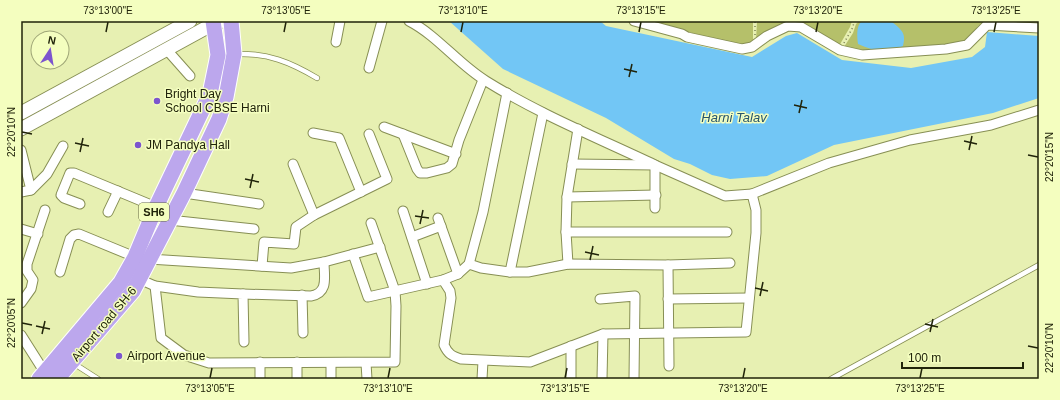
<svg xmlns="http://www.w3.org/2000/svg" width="1060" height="400" viewBox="0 0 1060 400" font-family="Helvetica,sans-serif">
<rect width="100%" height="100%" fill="#e7f0b2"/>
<g fill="#b5c06a">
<polygon points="644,21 753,21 753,44 745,46"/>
<polygon points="757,21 852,21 850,27 839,46 802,24 756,40"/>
<polygon points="859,21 984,21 978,26 966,42 863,53 844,47 853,33 856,24"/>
</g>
<g fill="#72c6f5">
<polygon points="449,21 600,21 606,26 752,57 786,36 797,33 842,60 911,68 972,57 985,47 987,32 1039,36 1039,98 993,113 834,145 767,176 730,179 712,175 690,164 674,159 606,118 503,69"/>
<path d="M862 21H891C900 29 907 32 903 46 889 54 873 51 858 44 857 36 856 26 862 21Z"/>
</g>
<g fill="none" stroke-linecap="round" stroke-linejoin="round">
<g stroke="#878f54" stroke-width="6">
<g id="lane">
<path d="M236 54C268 53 290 62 317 78"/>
<polyline points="73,363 98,379"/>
<polyline points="831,379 1039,265"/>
</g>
</g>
<g stroke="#878f54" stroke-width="11">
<g id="street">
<path d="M409 21C438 36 458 64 486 81 539 114 598 138 655 165V208"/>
<polyline points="634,21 682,34 687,37 742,49 752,47 767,36 788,26 801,27 840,50 862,55 946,49 967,45 987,25 1039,28"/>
<polyline points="336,42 340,21"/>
<polyline points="167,50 190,76"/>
<polyline points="369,68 382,21"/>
<polyline points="384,127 456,154"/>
<polyline points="313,133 339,138 361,192"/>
<polyline points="403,134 417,169 420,173 427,173 447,168 452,164 459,140 483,80"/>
<polyline points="21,150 31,190"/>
<polyline points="293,164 314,215"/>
<polyline points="21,192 31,190 47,174 63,146"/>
<polyline points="184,193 259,204"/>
<polyline points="752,194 829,163 910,140 991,125 1039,110"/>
<polyline points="567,197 656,195"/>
<polyline points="80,204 64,198 61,195 70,173 74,173 156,207"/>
<polyline points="403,211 427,284"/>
<polyline points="108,212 118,191"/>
<polyline points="438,218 458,274"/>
<polyline points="169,220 254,229"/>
<polyline points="21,229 38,234"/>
<polyline points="566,232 727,232"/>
<polyline points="412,237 441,226"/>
<polyline points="353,254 368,297 443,280 458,274 469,264 481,268 510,272 528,272 568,264 668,265 730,263"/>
<polyline points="149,259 291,268 324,262 380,247"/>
<polyline points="469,264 483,212 507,93"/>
<polyline points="568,264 566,232 567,197 578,129"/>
<polyline points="668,265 669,366"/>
<polyline points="262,266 264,242 294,244 296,227 314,215 387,179 369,134"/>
<polyline points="60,272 70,239 74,235 79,234 135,257"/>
<polyline points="510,272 543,113"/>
<polyline points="139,279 155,286 198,292 243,294 244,342"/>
<path d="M443 280 450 291 451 298 444 345C448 354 452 356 461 359L530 362 603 334 746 332 756 233V210L752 194 725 196 655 165 572 164"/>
<polyline points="155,286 161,338 184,355 209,363 395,362 396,306 395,291 371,223"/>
<path d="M243 294 311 296C329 293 324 276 324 262"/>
<polyline points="302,295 303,333"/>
<polyline points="600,299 635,296 634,379"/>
<polyline points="668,299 749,298"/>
<polyline points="21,303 31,289 33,280 27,271 27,264 45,210"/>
<polyline points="21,335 47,376"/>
<polyline points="571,346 571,379"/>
<polyline points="260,362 260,379"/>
<polyline points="331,363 331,379"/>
<polyline points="366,363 367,379"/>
<polyline points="297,379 297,362"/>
<polyline points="482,379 483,361"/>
<polyline points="602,379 603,334"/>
</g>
</g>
<g stroke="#878f54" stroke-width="15">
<g id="secondary">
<polyline points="21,113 190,21"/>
<polyline points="21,129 213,24 222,21"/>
</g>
</g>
<g stroke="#fff" stroke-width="17">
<g id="primary">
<polyline points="39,379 121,282 135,257 156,207 210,94 218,55 213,21"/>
<polyline points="57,379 133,291 184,193 219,119 226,97 234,54 231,21"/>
</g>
</g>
<g stroke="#7b8157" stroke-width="1.5" stroke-dasharray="1 3" stroke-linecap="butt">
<polyline points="755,35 755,21"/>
<polyline points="844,43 853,27 854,21"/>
</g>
<use href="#lane" stroke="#fff" stroke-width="4.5"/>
<use href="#street" stroke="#fff" stroke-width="9"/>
<use href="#secondary" stroke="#fff" stroke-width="13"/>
<use href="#primary" stroke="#bca7ed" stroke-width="15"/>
</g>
<path fill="none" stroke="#20230a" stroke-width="1.5" d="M106 32 108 22M284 32 286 22M461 32 463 22M639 32 641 22M816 32 818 22M994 32 996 22M624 69 637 72M629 77 632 64M794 105 807 108M799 113 802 100M22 132 32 134M964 141 977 144M75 143 89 146M969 150 972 136M80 152 83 138M1028 155 1038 157M245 179 259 182M250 188 253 174M415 216 429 218M420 224 423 210M585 252 599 255M590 260 593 246M755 288 768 291M760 296 763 282M22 323 32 325M925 324 938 327M36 326 50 329M930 332 933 319M42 334 45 321M1028 346 1038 348M210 378 212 368M388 378 390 368M565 378 567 368M743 378 745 368M920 378 922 368"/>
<g fill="#7c55ce" stroke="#f4febf" stroke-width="1.5">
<circle cx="157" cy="101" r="4"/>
<circle cx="138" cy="145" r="4"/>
<circle cx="119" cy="356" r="4"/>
</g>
<g text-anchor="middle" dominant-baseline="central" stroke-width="3" stroke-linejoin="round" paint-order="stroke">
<rect fill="#f4febf" stroke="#606540" stroke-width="1" x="139" y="203" width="30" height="18" rx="3"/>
<g font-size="11" font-weight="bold" fill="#20230a">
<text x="154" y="212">SH6</text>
</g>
<g font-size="12" fill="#20230a" stroke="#f4febf" text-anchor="start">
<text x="165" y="94">Bright Day<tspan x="165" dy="14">School CBSE Harni</tspan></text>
<text x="146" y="145">JM Pandya Hall</text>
<text x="127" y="356">Airport Avenue</text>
</g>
<g font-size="12" fill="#20230a" stroke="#f4febf">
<text transform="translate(104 324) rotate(-50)">Airport road SH-6</text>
</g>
<g font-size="13" font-style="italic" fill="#25536c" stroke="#f4febf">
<text x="734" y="117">Harni Talav</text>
</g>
</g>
<rect width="1060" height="400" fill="none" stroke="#f4febf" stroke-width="44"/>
<g transform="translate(50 50) rotate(12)"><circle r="19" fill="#f4febf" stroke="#9fa677"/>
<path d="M0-3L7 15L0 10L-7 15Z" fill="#7c55ce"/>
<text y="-6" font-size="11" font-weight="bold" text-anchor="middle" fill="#20230a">N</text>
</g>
<path d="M902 362v6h121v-6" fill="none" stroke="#20230a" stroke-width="2"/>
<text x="908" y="362" font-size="12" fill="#20230a" stroke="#f4febf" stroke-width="3" paint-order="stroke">100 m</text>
<rect x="22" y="22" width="1016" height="356" fill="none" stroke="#20230a" stroke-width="1.5"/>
<g font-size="10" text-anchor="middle" fill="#20230a">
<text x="108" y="14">73°13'00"E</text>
<text x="286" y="14">73°13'05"E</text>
<text x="463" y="14">73°13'10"E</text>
<text x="641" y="14">73°13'15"E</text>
<text x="818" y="14">73°13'20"E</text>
<text x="996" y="14">73°13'25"E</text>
<text transform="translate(11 132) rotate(-90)" y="4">22°20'10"N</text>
<text transform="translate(1049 157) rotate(-90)" y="4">22°20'15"N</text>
<text transform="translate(11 323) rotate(-90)" y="4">22°20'05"N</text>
<text transform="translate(1049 348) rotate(-90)" y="4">22°20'10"N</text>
<text x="210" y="392">73°13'05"E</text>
<text x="388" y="392">73°13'10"E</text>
<text x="565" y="392">73°13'15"E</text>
<text x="743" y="392">73°13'20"E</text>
<text x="920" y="392">73°13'25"E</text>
</g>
</svg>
